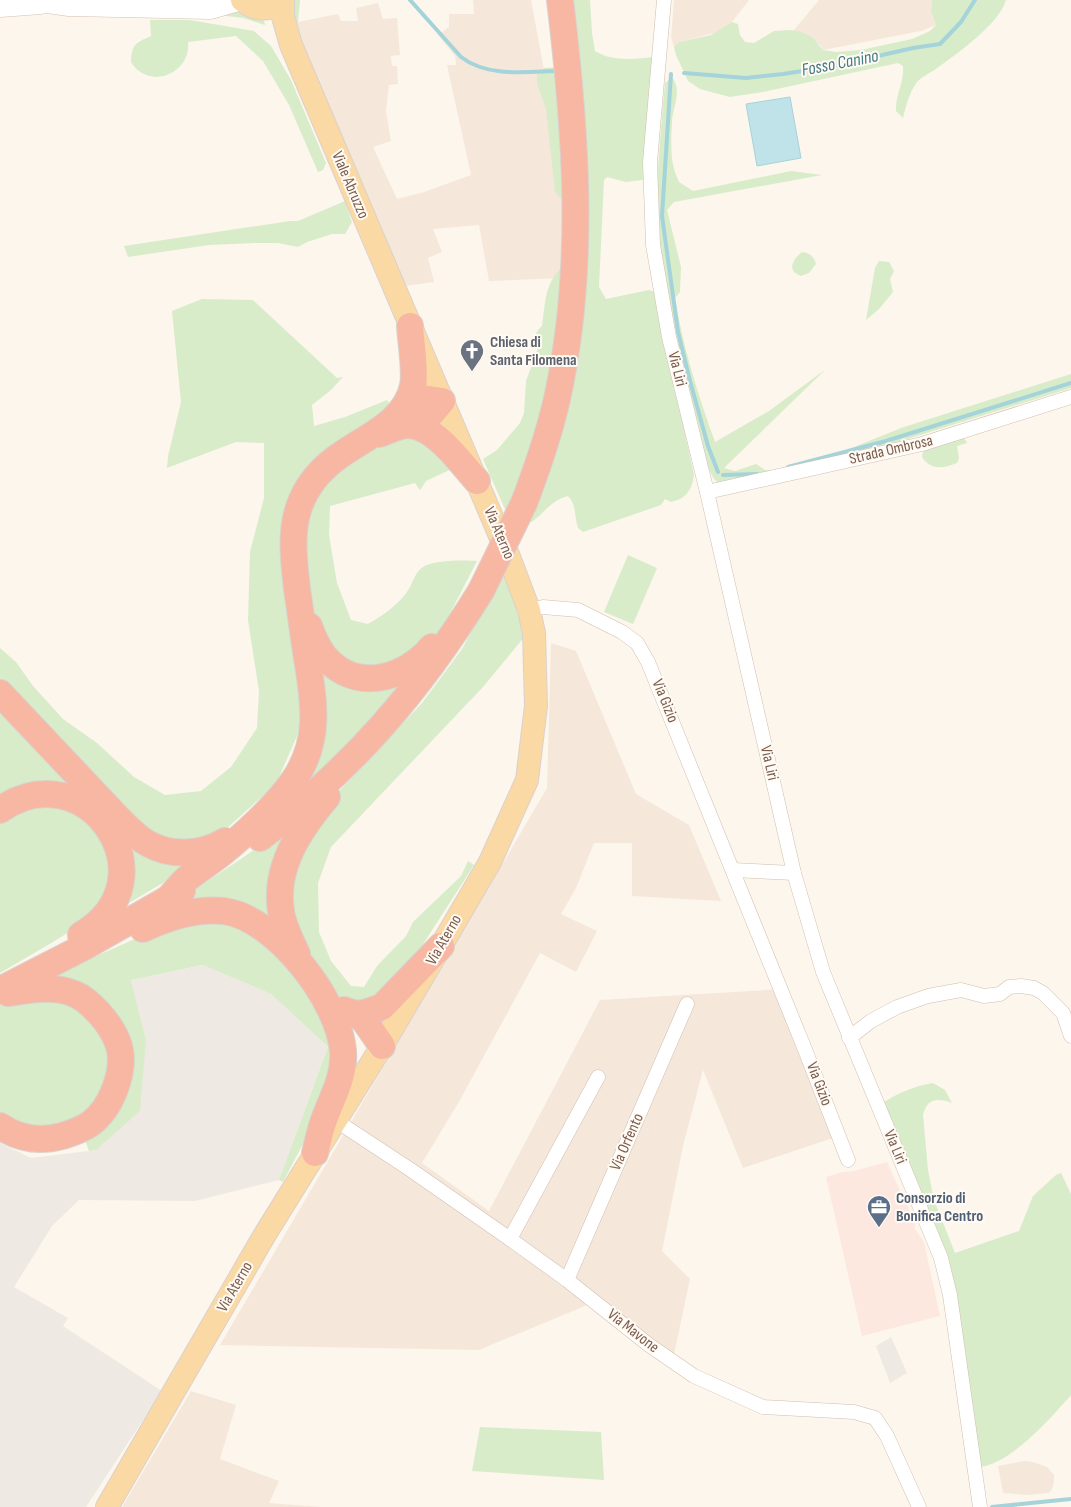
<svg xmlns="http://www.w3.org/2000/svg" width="1071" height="1507" viewBox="0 0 1071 1507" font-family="'Sofia Sans Condensed',sans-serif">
<rect width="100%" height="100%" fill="#fdf6ec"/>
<g fill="#f5e8da">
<polygon points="473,0 531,0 554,124 564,202 562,278 489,281 479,225 433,229 442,252 428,258 434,282 404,286 294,30 298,22 338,14 341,21 358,21 356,8 378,3 383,19 397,18 400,55 391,56 392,66 397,66 398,84 389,85 386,111 391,141 373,147 397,199 424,192 471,175 447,65 456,65 455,56 438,35 449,27 449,14 474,14"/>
<polygon points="674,0 749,0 732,22 718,32 679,42 674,47 671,37"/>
<polygon points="819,0 932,0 931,12 936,25 921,31 823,50 820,45 794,30"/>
<polygon points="551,643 576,651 636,794 689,825 721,901 632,896 632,843 594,843 576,888 561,914 597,931 576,972 540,953 460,1100 422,1163 489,1211 600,1000 632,998 783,989 842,1135 743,1168 703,1070 683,1146 662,1251 690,1279 672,1364 592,1303 479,1350 220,1345 547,788"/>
<polygon points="191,1391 236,1405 220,1459 279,1481 269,1503 322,1507 122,1507"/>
<polygon points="1024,1461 1033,1462 1047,1467 1054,1475 1054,1483 1052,1489 1049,1493 1027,1495 1003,1493 998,1466"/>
</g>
<polygon fill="#fde8e0" points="887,1162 915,1223 915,1229 924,1242 940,1316 862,1336 826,1177 842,1172 854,1171"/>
<g fill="#efe9e4">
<polygon points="204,965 271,994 328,1047 279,1180 195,1201 79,1200 52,1226 14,1287 68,1318 63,1326 162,1391 86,1507 0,1507 0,1143 31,1158 96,1150 146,1040 131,980"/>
<polygon points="891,1337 907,1373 890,1383 876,1346"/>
</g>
<g fill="#d8ecc9">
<polygon points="291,0 300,0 298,22 294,30"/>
<path d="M568 0H590L592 33 595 51C612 62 635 59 654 57L643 180 626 182 607 177 604 180 599 287 606 299 649 290 657 293 669 360 694 475C692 490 686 499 671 502L665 499 661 505 583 532 578 528C574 517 577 505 568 496 549 500 539 521 528 523L567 375Z"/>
<path d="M932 0H1006C999 25 956 54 936 69 930 73 921 77 917 82 909 93 906 106 903 118L896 111C895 95 904 85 903 66L898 63 763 92 730 97 700 89 688 81 676 55 674 47 679 42 711 35 732 22 738 24 740 35 745 42 754 43 774 31 789 30 799 31 812 37 823 50 836 52 861 50 912 39 930 31 936 25 931 12Z"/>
<polygon points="235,10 255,16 264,21 265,25 243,18 218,15"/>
<path d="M150 20H190L254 31 271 46 291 80 326 163 323 170 318 172 289 105 263 61 236 36 188 42C191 68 161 87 139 71 136 69 133 65 131 62 132 44 135 43 151 36Z"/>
<polygon points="560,67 564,202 555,192 546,109 537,84 537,75 544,68"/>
<path d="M672 77C683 91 672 108 672 123 671 135 671 147 672 159 673 167 676 175 679 182L693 191 791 171 822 175 674 202 667 210 681 267 680 292 675 298C683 347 698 395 715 442L769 411 826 369 724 468 735 471 756 464 765 470 780 471 718 483C704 471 696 421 692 402 677 336 660 271 657 204 656 193 658 181 658 170 660 141 662 112 665 83Z"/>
<polygon points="345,201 352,222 345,234 332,234 307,242 298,247 278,243 255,243 209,245 128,257 124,246 290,221 298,221"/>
<path d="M802 252C809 253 814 256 816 264L809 273 801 276C786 271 793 259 802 252Z"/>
<polygon points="879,261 889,262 894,271 890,279 893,292 879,309 866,320 875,268"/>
<path d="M566 263 565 275 543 413 507 514 483 459 497 450 520 423 524 413 526 381 538 348C534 338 534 333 542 326 546 299 544 283 566 263Z"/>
<polygon points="202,299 253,300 337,378 343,377 331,390 312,405 314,426 345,417 387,400 393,409 293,495 280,544 298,669 301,718 297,736 276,784 226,829 194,847 148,837 0,683 0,648 16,662 33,686 63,719 97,743 134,777 165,795 201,791 231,767 257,728 259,691 248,620 250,552 264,498 264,443 236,442 167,468 168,456 181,402 172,311"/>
<polygon points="1071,374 1071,388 872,450 812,464 901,428"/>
<path d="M412 430 456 467 426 481 420 490 415 483 330 506 329 535 337 583 351 620 368 624C383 615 396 607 407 592 414 583 414 570 427 565 441 560 462 560 477 561L444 625 422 651 404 665 353 669 317 637 302 567 310 499 349 458Z"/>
<path d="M963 436 967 443 957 446 959 458 957 463C946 467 935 471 925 461 921 457 922 455 924 450Z"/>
<polygon points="628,555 657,568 633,624 604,612"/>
<polygon points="504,571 525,636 483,687 331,847 318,883 319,932 331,961 351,986 364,987 377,966 406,936 413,922 461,876 468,861 474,865 405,972 383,996 353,1007 331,994 287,916 293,857 321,810 422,703 439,680 462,649"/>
<path d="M311 654 398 682C379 728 326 765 290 799Z"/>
<polygon points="0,700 90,798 40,784 0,796"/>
<polygon points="23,806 69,809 101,836 112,870 107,898 88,920 53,942 0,973 0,817"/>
<path d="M296 817 275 925 178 900C218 874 260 849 296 817Z"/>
<polygon points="119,836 190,857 185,870 110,914"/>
<polygon points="223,917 284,954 337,1043 315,1121 283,1182 279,1180 328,1047 271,994 203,965 131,980 146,1040 140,1111 96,1150 89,1151 84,1137 125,1049 45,979 148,933"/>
<polygon points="24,995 82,1005 114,1058 94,1112 48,1134 0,1118 0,1004"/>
<path d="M933 1083 945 1090 952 1103C938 1098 927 1098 923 1115L928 1170 934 1200 955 1253 1019 1231 1033 1196 1056 1175 1061 1173 1071 1194V1395C1052 1417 1007 1468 976 1467L946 1259 884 1102C900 1092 915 1086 933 1083Z"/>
<polygon points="480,1427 601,1432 604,1480 472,1471"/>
</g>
<polygon fill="#bfe3e8" stroke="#a5d3da" points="790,97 801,158 757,166 746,104"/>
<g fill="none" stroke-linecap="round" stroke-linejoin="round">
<g stroke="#a5d3da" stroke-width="4">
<path d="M410 0 461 57C487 77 524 72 555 71"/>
<polyline points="684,73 746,78 783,74 834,66 913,48 940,44 961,22 975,0"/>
<polyline points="671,74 662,216 678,332 690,381 708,446 718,472"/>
<polyline points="788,467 886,441 1071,383"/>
<polyline points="723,475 757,474"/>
<polyline points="992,1507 1071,1499"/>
</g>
<g stroke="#d1beb0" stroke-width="15">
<g id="street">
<polyline points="664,0 650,162 653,245 669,337 707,492 794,873 823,972 941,1258 950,1295 980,1507"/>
<polyline points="707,492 922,444 1071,397"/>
<polyline points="529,610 543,607 578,610 622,632 637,643 648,662 804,1047 848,1160"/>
<polyline points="733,870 794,873"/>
<polyline points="849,1038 871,1021 897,1007 928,996 961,990 984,996 1000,994 1009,987 1021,986 1034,988 1043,993 1063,1013 1071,1036"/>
<polyline points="335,1120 411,1170 510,1239 567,1280 649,1345 694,1376 763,1407 854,1412 875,1418 887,1436 919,1507"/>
<polyline points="510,1239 598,1077"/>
<polyline points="567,1280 687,1004"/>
</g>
</g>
<g stroke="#d6c0b0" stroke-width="21">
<g id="secondary">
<polyline points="27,0 69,6 211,9 242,0"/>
<polyline points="0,7 41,4"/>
</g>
</g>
<g stroke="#dad1cd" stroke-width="24">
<g id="primary">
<path d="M242 0C255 11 270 12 283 0"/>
<polyline points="107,1507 264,1236 382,1046 441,946 490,862 527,780 536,706 534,633 529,610 509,557 291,45 283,17 283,1"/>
</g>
</g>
<g stroke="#dad1cd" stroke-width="28">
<g id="highway">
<polyline points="407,425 430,415 442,401 422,398 407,403"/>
<path d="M379 434C388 431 399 425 409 425 436 427 460 462 477 481"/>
<path d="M524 503C537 469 549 434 557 399 586 267 576 132 560 0"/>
<path d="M309 626C313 637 318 648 325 657 356 693 405 679 432 647"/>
<path d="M0 693 118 818C127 827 136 837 147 843 171 857 202 855 225 841"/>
<path d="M0 810C86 749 176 879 81 935"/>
<path d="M260 838C354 767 419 691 481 591"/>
<path d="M168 899C175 892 181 883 189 877 202 867 216 859 228 848 249 830 279 802 294 780 324 736 312 693 305 645 302 626 300 608 297 589 294 562 290 533 299 507 306 487 319 471 335 459 362 438 405 424 413 386 416 371 411 343 410 326"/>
<path d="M143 929C168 917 195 908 224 911 276 918 339 1001 343 1051 345 1077 332 1097 324 1120 320 1130 318 1142 315 1153"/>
<path d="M297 954C291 941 283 926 281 911 274 867 300 829 327 797"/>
<polyline points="0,990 84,947 182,891"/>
<polyline points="344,1010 356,1014 364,1020 382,1046"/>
<polyline points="356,1014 364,1013 382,1007 441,946"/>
<path d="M0 1126C19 1139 40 1142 62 1136 72 1133 81 1130 90 1124 111 1109 126 1071 119 1046 115 1033 108 1023 99 1013 91 1005 84 997 72 993 52 985 29 990 8 993"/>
</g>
</g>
<use href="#street" stroke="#fff" stroke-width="14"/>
<use href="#secondary" stroke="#fff" stroke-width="20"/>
<use href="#primary" stroke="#fbd9a5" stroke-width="22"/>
<use href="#highway" stroke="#f7b7a3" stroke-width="26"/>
<g stroke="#dad1cd" stroke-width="28" stroke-linecap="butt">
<polyline id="highway-bridge" points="481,591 524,503"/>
</g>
<use href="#highway-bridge" stroke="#f7b7a3" stroke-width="26"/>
</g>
<defs>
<g id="church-pin" transform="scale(1.25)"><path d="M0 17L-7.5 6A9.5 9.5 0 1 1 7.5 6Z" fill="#6b7280" stroke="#fffaf3"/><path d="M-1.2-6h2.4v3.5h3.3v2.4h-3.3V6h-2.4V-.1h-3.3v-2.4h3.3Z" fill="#fff"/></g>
<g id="office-pin" transform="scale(1.25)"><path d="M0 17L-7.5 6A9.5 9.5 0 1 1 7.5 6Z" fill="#5c6f8a" stroke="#fffaf3"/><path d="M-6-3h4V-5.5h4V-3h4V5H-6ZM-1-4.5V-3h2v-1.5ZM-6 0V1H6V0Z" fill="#fff"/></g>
</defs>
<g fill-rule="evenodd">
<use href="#church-pin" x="472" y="351"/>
<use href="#office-pin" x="879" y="1207"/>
</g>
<g text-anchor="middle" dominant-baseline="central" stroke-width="4" stroke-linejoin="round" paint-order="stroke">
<g font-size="16" fill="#7a5c4d" stroke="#fffaf3">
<text transform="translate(350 185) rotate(67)">Viale Abruzzo</text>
<text transform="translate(677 369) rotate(76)">Via Liri</text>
<text transform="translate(891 450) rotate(-13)">Strada Ombrosa</text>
<text transform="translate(499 533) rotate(67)">Via Aterno</text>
<text transform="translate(665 701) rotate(68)">Via Gizio</text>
<text transform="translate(769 763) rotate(77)">Via Liri</text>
<text transform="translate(444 940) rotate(-60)">Via Aterno</text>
<text transform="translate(819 1084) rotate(69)">Via Gizio</text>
<text transform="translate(627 1142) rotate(-66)">Via Orfento</text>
<text transform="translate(895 1147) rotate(67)">Via Liri</text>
<text transform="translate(235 1287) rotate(-60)">Via Aterno</text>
<text transform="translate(633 1331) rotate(38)">Via Mavone</text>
</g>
<g font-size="16" font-weight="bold" fill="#5b616d" stroke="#fffaf3" text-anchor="start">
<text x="490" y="342">Chiesa di<tspan x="490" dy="18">Santa Filomena</tspan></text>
</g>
<g font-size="16" font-weight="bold" fill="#4e5e75" stroke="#fffaf3" text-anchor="start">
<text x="896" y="1198">Consorzio di<tspan x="896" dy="18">Bonifica Centro</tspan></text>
</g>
<g font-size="18" font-style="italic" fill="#437c86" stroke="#fffaf3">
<text transform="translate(840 63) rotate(-11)">Fosso Canino</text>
</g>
</g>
</svg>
